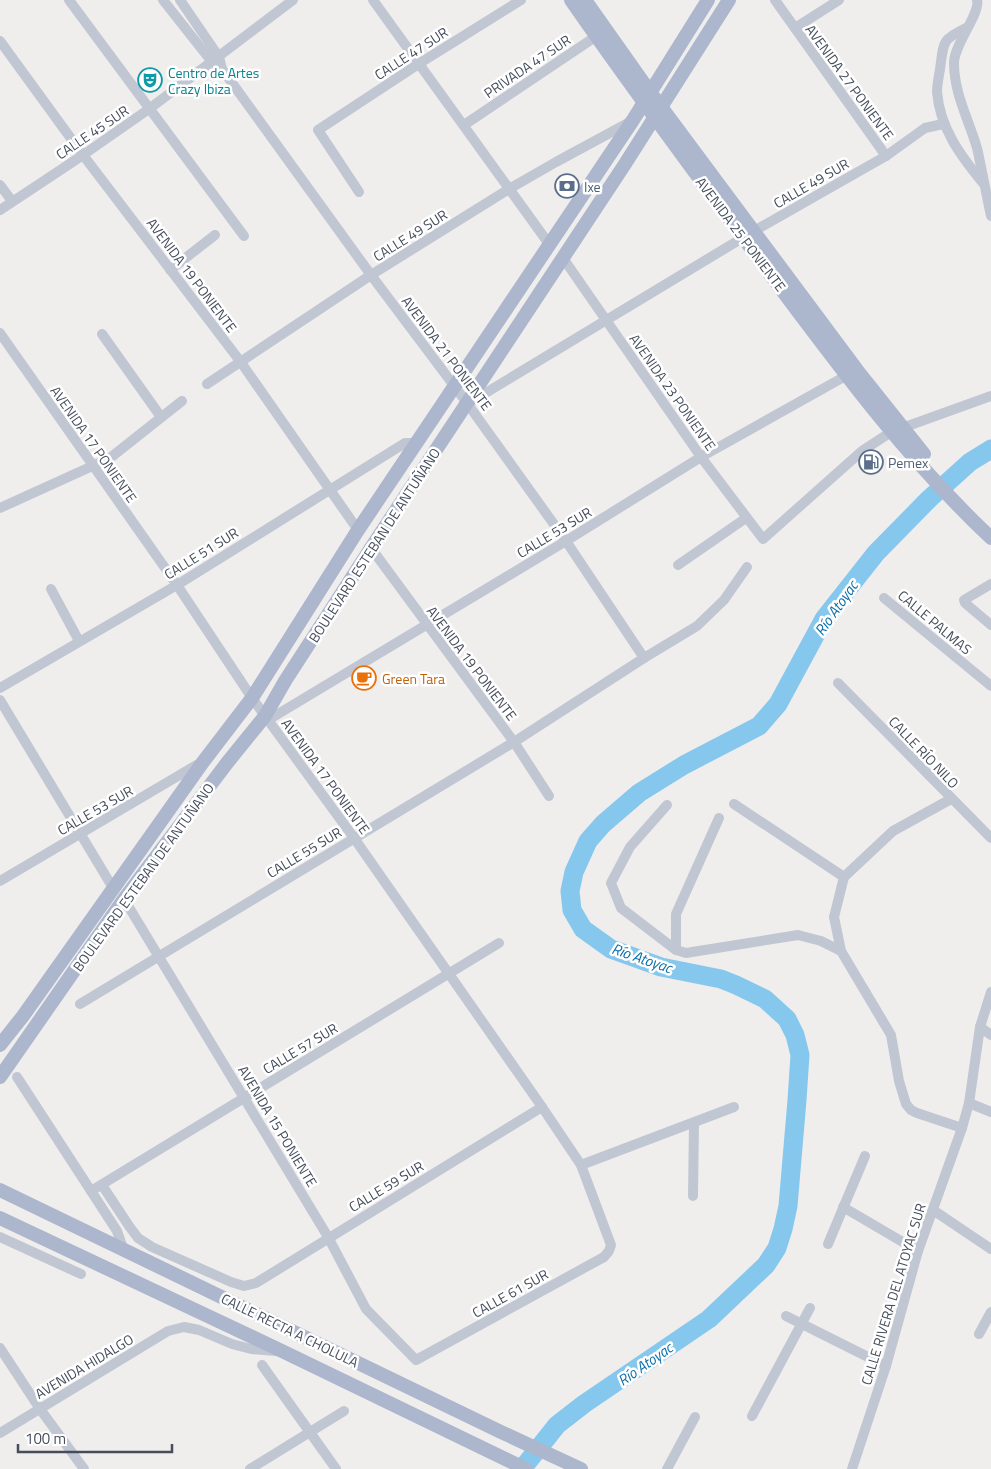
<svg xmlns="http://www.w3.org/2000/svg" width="991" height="1469" viewBox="0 0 991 1469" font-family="'Titillium Web',sans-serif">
<rect width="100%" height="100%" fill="#f0eeed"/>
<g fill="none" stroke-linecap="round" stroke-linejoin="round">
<polyline stroke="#86c7ed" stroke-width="19" points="522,1469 557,1425 584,1404 709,1319 766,1265 777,1248 783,1229 788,1206 797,1100 800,1055 795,1035 787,1019 765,999 736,985 721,979 661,967 611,949 583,929 572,910 570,891 574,872 588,841 603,824 639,793 684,765 759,726 778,704 824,619 876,553 929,499 970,462 991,449"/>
<g stroke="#c0c7d3" stroke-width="10">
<polyline points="69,0 244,236"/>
<polyline points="163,0 212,62 216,65"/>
<polyline points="180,0 219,57 222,69 371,275 467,403 566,541 644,658"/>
<polyline points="373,0 549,244"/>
<polyline points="775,0 886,156"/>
<path d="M977 0C981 13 954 44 954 63 954 94 969 120 977 148 982 170 986 193 991 216"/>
<polyline points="795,28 839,0"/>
<path d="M966 28C941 40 944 42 940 69 939 76 937 84 937 92 940 128 960 155 983 183"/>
<polyline points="0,41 83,155 240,361 358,530"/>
<polyline points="464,125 601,33"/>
<polyline points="0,185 12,201"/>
<polyline points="359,192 318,130 420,63 521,0"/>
<polyline points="0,210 83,155 149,109 293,0"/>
<polyline points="563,258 701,457 763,539 862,451 891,432 991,396"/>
<polyline points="170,270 215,235"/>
<polyline points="0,333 177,585 252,698 354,838 542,1107 581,1165 611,1245 609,1251 604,1257 416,1360 366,1309 328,1237 124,899"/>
<polyline points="102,334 161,417"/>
<polyline points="207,384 371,275 509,189 556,162 630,122"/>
<polyline points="469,403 754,231 886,156 925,128 943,124"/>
<polyline points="0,508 110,458 182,401"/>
<polyline points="371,548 514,742 549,796"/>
<polyline points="678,565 746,518"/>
<polyline points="991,584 964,600 965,603 991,625"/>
<polyline points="51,589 79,641"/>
<polyline points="884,598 991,686"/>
<polyline points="838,683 991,838"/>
<polyline points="0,688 177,585 405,443 416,443"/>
<polyline points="0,700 113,888"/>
<polyline points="268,720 566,541 701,457 851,373"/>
<polyline points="951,799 893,831 844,877 834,917 841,951 891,1035 899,1081 906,1104 911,1110 917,1113 962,1128"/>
<polyline points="734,804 844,877"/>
<polyline points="667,805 630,847 611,883 621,908 676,950 686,953 798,935 821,941 841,951"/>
<polyline points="0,881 200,763"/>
<polyline points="676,950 676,914 719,818"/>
<polyline points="80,1004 514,742 644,658 697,626 724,600 747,567"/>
<polyline points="980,1027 991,1035"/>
<polyline points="17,1077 117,1231 124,1251"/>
<polyline points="969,1103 991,1112"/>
<polyline points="581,1165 734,1107"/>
<polyline points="102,1185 129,1226 138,1238 152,1247 231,1282 244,1286 256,1283 542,1107"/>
<polyline points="91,1191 499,943"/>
<polyline points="693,1196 694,1123"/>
<polyline points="843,1207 918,1251"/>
<polyline points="933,1210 991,1249"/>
<polyline points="0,1237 81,1274"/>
<polyline points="828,1244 865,1156"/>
<polyline points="786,1316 886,1366"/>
<polyline points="979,1334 991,1312"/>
<polyline points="0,1348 40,1409 84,1469"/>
<polyline points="262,1365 336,1469"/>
<polyline points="752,1416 810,1308"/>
<polyline points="0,1433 168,1331 184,1327 199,1330 232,1344 251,1349 276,1351"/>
<polyline points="250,1469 344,1411"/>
<polyline points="667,1469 695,1417"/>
<polyline points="852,1469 886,1366 918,1251 962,1128 969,1103 980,1027 991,992"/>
</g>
<g stroke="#acb7cd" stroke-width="14">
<path d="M571 0C636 94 705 186 773 278 841 369 908 460 991 538"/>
<polyline points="585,0 650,92 857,370 924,454"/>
<polyline points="0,1045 23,1016 203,762 252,698 358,530 633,120 708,0"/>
<polyline points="0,1077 124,899 227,763 265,716 285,681 371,548 625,164 729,0"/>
<polyline points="0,1190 501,1432 581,1469"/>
<polyline points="0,1218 284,1352 526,1469"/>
</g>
</g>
<defs>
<g id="theatre-ring" transform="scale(1.25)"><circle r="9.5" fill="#fff" stroke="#0f9aa8" stroke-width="1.5"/><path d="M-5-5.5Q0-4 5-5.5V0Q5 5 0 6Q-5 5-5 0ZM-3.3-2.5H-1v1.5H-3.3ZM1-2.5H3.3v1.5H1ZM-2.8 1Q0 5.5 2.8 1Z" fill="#0f9aa8"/></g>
<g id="bank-ring" transform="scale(1.25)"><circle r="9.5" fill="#fff" stroke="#5c6f8a" stroke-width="1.5"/><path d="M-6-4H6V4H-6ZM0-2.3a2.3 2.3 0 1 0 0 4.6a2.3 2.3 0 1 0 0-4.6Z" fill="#5c6f8a"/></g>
<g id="fuel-ring" transform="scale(1.25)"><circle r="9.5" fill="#fff" stroke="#5c6f8a" stroke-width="1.5"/><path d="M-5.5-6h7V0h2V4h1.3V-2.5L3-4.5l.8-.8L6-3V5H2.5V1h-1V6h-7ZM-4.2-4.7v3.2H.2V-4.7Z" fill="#5c6f8a"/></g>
<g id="cafe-ring" transform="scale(1.25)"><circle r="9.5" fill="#fff" stroke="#e8710a" stroke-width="1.5"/><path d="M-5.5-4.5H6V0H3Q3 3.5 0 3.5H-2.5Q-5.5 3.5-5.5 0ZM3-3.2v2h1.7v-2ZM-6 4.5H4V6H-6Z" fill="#e8710a"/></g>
</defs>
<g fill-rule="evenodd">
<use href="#theatre-ring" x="150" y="80"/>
<use href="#bank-ring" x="567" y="186"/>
<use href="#fuel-ring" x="871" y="462"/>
<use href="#cafe-ring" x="364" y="678"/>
</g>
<g text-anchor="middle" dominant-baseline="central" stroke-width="5" stroke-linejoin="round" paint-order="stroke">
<g font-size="14" fill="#454d5b" stroke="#fff">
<text transform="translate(411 53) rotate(-33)">CALLE 47 SUR</text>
<text transform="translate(527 66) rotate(-34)">PRIVADA 47 SUR</text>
<text transform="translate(850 82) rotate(54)">AVENIDA 27 PONIENTE</text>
<text transform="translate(92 132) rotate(-34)">CALLE 45 SUR</text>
<text transform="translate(811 183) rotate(-30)">CALLE 49 SUR</text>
<text transform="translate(741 234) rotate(53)">AVENIDA 25 PONIENTE</text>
<text transform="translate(410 235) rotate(-32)">CALLE 49 SUR</text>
<text transform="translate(192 275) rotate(53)">AVENIDA 19 PONIENTE</text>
<text transform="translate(447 353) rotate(53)">AVENIDA 21 PONIENTE</text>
<text transform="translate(673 392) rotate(55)">AVENIDA 23 PONIENTE</text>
<text transform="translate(94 444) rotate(55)">AVENIDA 17 PONIENTE</text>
<text transform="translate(554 532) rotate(-31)">CALLE 53 SUR</text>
<text transform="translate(374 545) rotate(-57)">BOULEVARD ESTEBAN DE ANTUÑANO</text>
<text transform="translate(201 553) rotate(-32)">CALLE 51 SUR</text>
<text transform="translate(935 622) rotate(40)">CALLE PALMAS</text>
<text transform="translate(472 663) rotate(53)">AVENIDA 19 PONIENTE</text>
<text transform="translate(924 752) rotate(46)">CALLE RÍO NILO</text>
<text transform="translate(326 776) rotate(54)">AVENIDA 17 PONIENTE</text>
<text transform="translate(95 810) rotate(-30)">CALLE 53 SUR</text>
<text transform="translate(304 852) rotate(-31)">CALLE 55 SUR</text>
<text transform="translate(143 877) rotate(-54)">BOULEVARD ESTEBAN DE ANTUÑANO</text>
<text transform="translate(300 1048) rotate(-31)">CALLE 57 SUR</text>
<text transform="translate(278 1126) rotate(59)">AVENIDA 15 PONIENTE</text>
<text transform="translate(386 1186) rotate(-31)">CALLE 59 SUR</text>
<text transform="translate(510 1293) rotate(-29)">CALLE 61 SUR</text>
<text transform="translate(893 1294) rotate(-73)">CALLE RIVERA DEL ATOYAC SUR</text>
<text transform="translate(290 1330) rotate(26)">CALLE RECTA A CHOLULA</text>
<text transform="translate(84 1366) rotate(-31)">AVENIDA HIDALGO</text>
</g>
<g font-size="14" fill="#0d838f" stroke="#fff" text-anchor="start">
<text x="168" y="72">Centro de Artes<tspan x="168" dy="16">Crazy Ibiza</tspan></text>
</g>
<g font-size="14" fill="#4e5e75" stroke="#fff" text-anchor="start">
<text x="584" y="186">Ixe</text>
<text x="888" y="462">Pemex</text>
</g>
<g font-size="14" fill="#c56008" stroke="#fff" text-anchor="start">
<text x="382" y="678">Green Tara</text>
</g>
<g font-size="15" font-style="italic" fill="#0a6eaa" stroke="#fff">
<text transform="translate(836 608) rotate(-55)">Río Atoyac</text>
<text transform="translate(642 958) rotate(19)">Río Atoyac</text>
<text transform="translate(645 1364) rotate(-35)">Río Atoyac</text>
</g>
</g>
<path d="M18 1444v8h154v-8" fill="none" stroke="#454d5b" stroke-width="2.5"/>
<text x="25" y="1444" font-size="15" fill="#454d5b" stroke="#ffffff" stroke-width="4" paint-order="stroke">100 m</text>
</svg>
